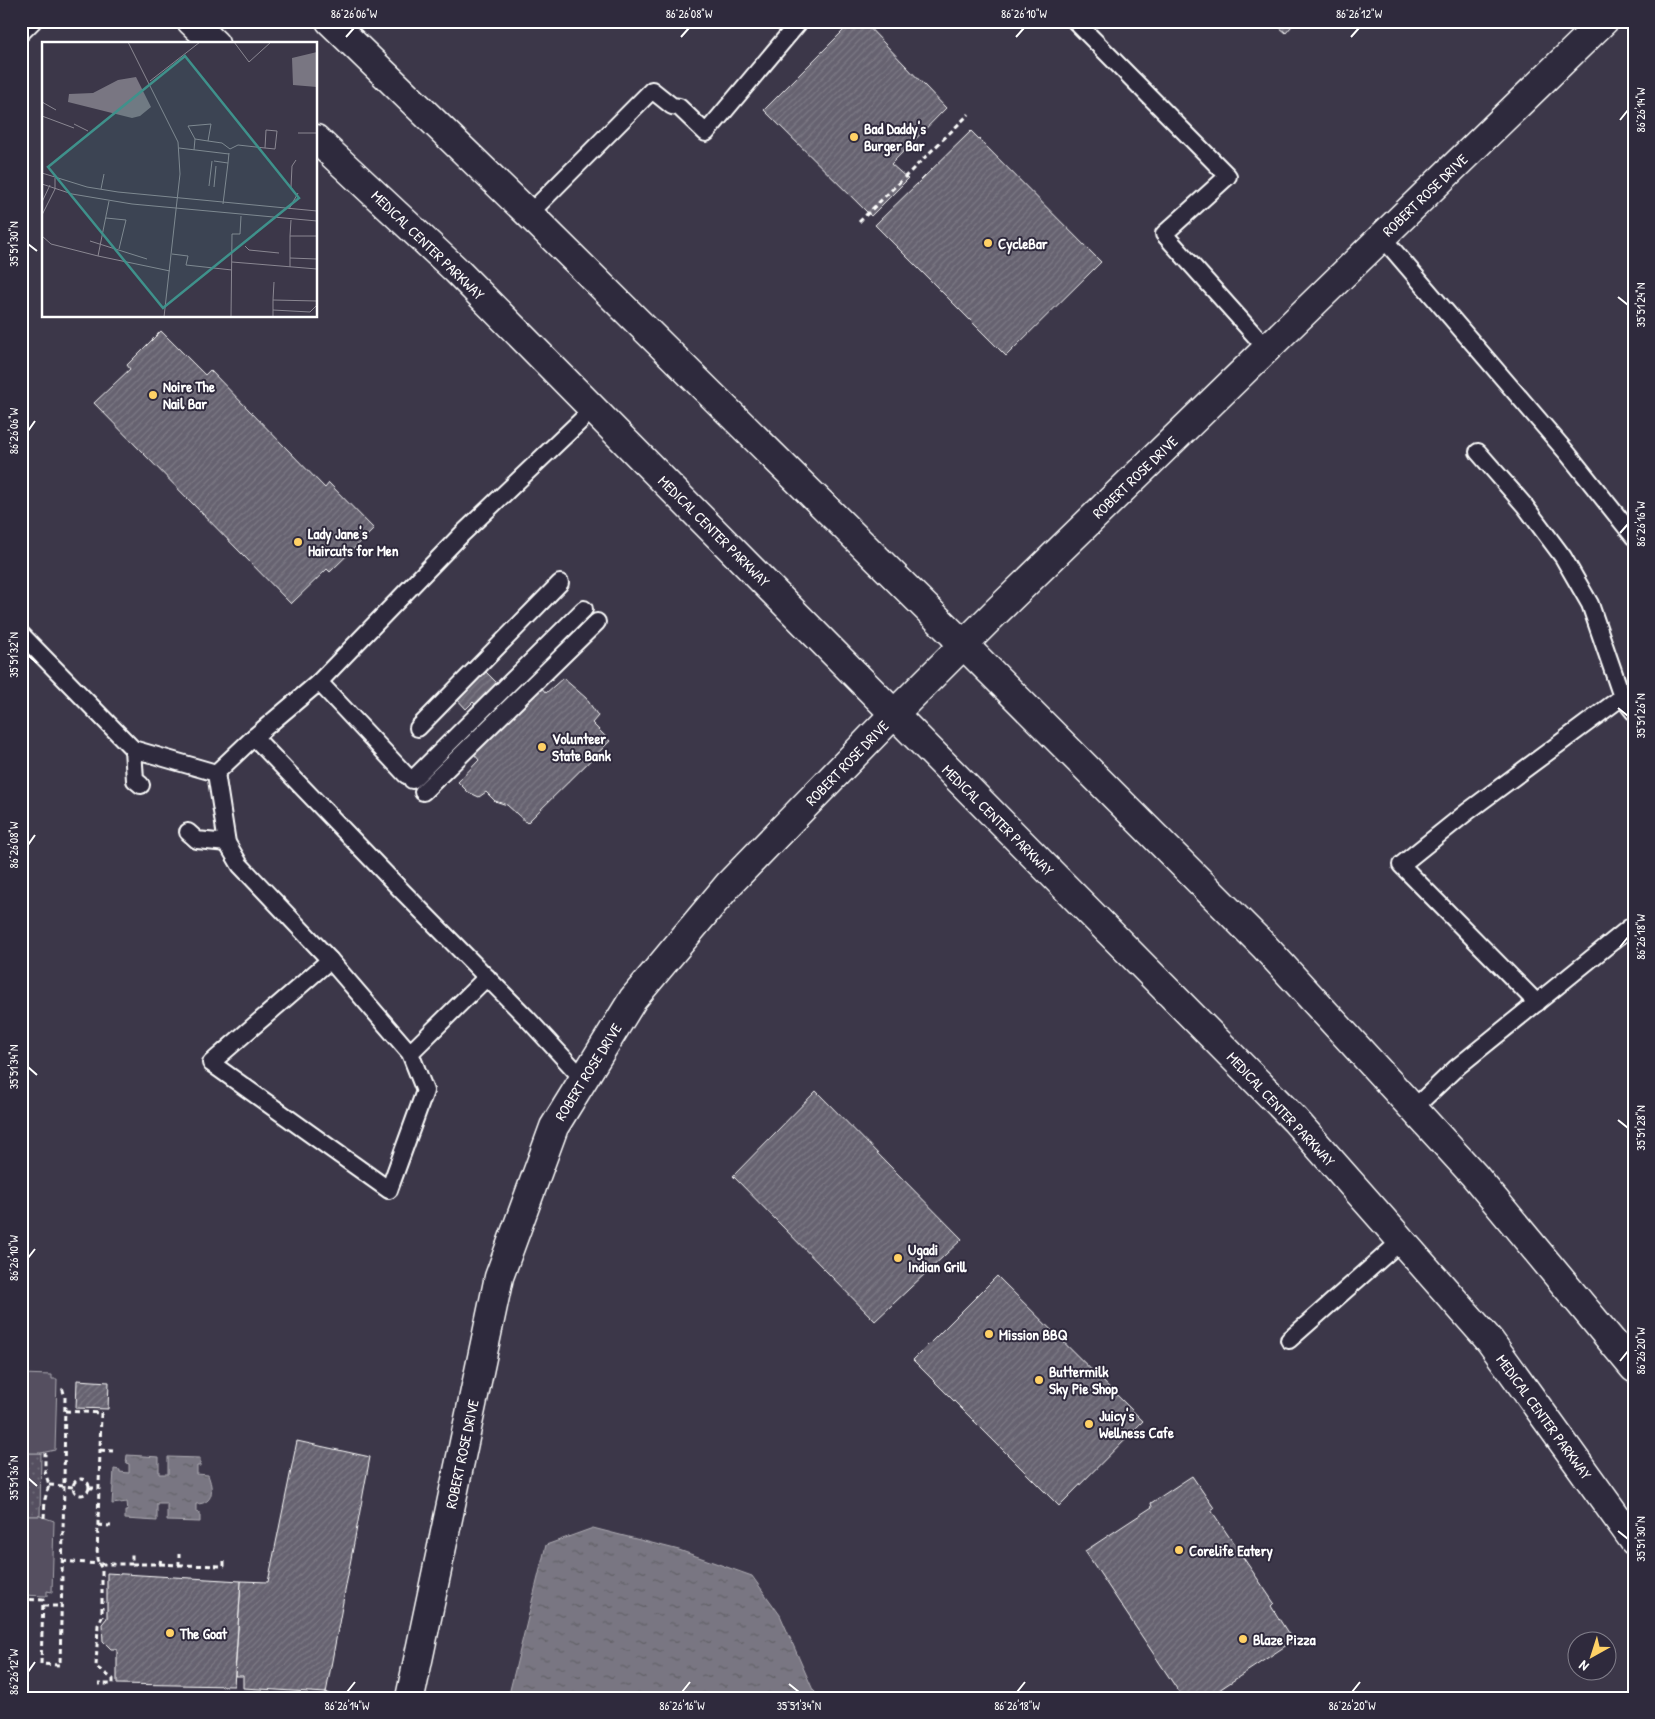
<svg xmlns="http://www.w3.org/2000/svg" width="1655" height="1719" viewBox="0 0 1655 1719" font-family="'Patrick Hand',sans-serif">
<defs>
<pattern id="grass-dots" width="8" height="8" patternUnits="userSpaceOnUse" patternTransform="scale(1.25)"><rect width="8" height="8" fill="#555060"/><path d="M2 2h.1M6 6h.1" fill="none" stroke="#6e6a78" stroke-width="1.8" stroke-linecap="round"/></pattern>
<pattern id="water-ripples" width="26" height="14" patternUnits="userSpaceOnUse" patternTransform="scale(1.25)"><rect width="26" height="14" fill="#797682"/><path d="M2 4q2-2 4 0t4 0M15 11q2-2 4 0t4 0" fill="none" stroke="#626167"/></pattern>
<pattern id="building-hatch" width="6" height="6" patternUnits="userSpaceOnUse" patternTransform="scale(1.25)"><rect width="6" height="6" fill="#666270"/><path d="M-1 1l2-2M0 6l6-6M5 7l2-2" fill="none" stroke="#7d7a85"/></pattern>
</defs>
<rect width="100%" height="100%" fill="#3c3749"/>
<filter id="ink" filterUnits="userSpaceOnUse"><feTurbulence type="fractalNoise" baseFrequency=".02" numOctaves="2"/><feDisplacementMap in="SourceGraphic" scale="10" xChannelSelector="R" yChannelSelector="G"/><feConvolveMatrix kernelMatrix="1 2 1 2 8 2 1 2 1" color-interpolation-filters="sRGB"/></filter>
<g filter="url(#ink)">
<polygon fill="url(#grass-dots)" stroke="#aaa8b0" points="21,1453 41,1453 40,1516 21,1516"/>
<g fill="#555060" stroke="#aaa8b0">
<polygon points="21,1374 52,1375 52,1379 57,1379 55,1450 41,1453 21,1453"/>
<polygon points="21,1516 40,1516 54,1521 52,1592 47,1591 47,1596 21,1595"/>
</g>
<g fill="url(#water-ripples)" stroke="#afadb4">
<path d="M127 1455 159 1457V1474H168V1457L200 1458V1466H197V1474L208 1475C213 1488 215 1504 196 1504V1512L200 1513V1522L167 1521V1503H157V1521L125 1519V1511H128L127 1502 112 1504 114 1469 120 1470V1472L129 1473V1464L126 1463Z"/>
<polygon points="593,1528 679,1550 752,1576 780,1615 813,1690 821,1698 508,1698 546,1545"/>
</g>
<g fill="url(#building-hatch)" stroke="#fff">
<polygon points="853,21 863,21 946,108 891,164 908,179 871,216 764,110"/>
<polygon points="1272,21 1296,21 1286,33"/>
<polygon points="971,131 1101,262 1006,356 875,225"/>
<polygon points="161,331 205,375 210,370 325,488 329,483 374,529 330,572 327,569 291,604 94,403 130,369 127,365"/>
<polygon points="483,669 522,708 541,687 546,693 563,678 586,698 598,716 592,723 610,741 527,823 507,805 495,801 486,792 479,797 468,792 458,782 479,760 474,754 499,729 473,702 466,709 456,698"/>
<polygon points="816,1091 962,1239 875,1321 733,1176"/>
<polygon points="997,1276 1143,1421 1059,1506 913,1360"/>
<polygon points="77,1380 109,1382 108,1409 76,1408"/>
<polygon points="297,1441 370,1457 326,1693 243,1688 243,1676 235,1676 241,1581 268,1582"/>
<polygon points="1192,1476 1214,1508 1211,1510 1274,1603 1271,1606 1293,1641 1207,1698 1183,1698 1085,1551 1152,1507 1151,1503"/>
<polygon points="107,1573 241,1581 234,1686 117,1684 117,1649 111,1649 103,1641 102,1624 107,1618"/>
</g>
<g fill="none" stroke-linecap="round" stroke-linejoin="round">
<g stroke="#fff" stroke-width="20">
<g id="service">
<polyline points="1075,21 1228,176 1164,234 1267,349"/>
<polyline points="21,33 33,21"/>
<polyline points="529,214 652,90 672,106 679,107 706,133 800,21"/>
<polyline points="1382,237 1568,454 1634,537"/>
<polyline points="1478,452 1525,506 1563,557 1590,604 1622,697 1634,712"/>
<polyline points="21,634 133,749 216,773 227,843 240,865 330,960"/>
<polyline points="319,682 462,534 593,409"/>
<polyline points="418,728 560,583"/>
<polyline points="254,737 404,893 526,1017 584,1080"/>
<polyline points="133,749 135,780 141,785"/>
<polyline points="216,773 254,737 319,682 406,775"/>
<polyline points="412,780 584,609"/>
<polyline points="423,792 597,622"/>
<polyline points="188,832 197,840 227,843"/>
<polyline points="1537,1003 1401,865 1467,812 1622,697"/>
<polyline points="410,1053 330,960 211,1063 389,1190 425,1091 410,1053 487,977"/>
<polyline points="1413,1109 1456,1068 1634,924"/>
<polyline points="1289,1340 1401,1241"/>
</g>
</g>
<g stroke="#fff" stroke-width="31">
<polyline id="minor" points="410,1698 499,1277 554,1127 633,999 729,884 894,714"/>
</g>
<g stroke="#fff" stroke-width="31">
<polyline id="tertiary" points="894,714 995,613 1604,21"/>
</g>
<g stroke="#fff" stroke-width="31">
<g id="secondary">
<polyline points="191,21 215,44"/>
<polyline points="330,21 529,214 963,644 1264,946 1474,1175 1634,1368"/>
<polyline points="316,139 456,270 1295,1120 1490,1341 1634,1541"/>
</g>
</g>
<g stroke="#fff" stroke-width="3" stroke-dasharray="5 4" stroke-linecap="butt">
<polyline points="859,222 969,114"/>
<polyline points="65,1411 101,1413 97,1559 99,1564 132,1564 132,1553"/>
<polyline points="100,1450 113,1451"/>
<circle cx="81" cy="1487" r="8"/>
<polyline points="49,1485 64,1486 65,1397 62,1387"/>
<polyline points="89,1488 99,1488"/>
<polyline points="44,1518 45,1499 49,1485 45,1471 45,1453"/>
<polyline points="98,1525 111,1526"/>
<polyline points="62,1561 99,1564 102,1569 102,1617 98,1625 96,1667 113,1679 113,1684 98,1684"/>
<polyline points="132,1564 160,1564 161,1557"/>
<polyline points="160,1564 179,1565 179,1554"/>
<polyline points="179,1565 224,1566 224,1559"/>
<polyline points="21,1599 43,1600 41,1664 60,1665 64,1486 73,1487"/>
<polyline points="43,1606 60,1606"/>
<polyline points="326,1693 334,1698"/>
</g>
<use href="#service" stroke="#2f2a3d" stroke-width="16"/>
<use href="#minor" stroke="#2f2a3d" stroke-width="28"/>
<use href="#tertiary" stroke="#2f2a3d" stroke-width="28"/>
<use href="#secondary" stroke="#2f2a3d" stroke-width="28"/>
</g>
</g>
<path fill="none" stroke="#fff" stroke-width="2" d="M346 37 354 28M681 37 689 28M1016 37 1024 28M1351 37 1359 28M1620 120 1628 110M28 244 37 251M1618 297 1628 305M28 431 35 421M1620 533 1628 524M28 655 37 663M1618 708 1628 716M28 845 35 835M1620 947 1628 937M28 1067 37 1075M1618 1120 1628 1128M28 1258 35 1249M1620 1361 1628 1351M28 1478 37 1486M1618 1531 1628 1539M28 1672 35 1662M789 1684 799 1692M347 1692 355 1682M682 1692 690 1682M1017 1692 1025 1682M1352 1692 1360 1682"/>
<g fill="#ffd166" stroke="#2f2a3d" stroke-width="2">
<circle cx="854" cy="137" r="5"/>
<circle cx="988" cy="243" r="5"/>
<circle cx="153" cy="395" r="5"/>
<circle cx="298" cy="542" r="5"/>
<circle cx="542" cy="747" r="5"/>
<circle cx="898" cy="1258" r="5"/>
<circle cx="989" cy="1334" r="5"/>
<circle cx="1039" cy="1380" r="5"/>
<circle cx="1089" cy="1424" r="5"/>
<circle cx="1179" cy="1550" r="5"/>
<circle cx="170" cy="1633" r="5"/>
<circle cx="1243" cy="1639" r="5"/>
</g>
<g text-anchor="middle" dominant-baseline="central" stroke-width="4" stroke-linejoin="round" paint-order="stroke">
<g font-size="15" font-weight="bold" fill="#fff" stroke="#2f2a3d" text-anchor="start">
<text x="864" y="128">Bad Daddy's<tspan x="864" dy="17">Burger Bar</tspan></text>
<text x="998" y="243">CycleBar</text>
<text x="163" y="386">Noire The<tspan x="163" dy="17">Nail Bar</tspan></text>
<text x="308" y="533">Lady Jane's<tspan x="308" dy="17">Haircuts for Men</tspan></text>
<text x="552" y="738">Volunteer<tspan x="552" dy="17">State Bank</tspan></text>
<text x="908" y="1249">Ugadi<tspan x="908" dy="17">Indian Grill</tspan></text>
<text x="999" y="1334">Mission BBQ</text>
<text x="1049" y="1371">Buttermilk<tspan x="1049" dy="17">Sky Pie Shop</tspan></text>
<text x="1099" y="1415">Juicy's<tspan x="1099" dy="17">Wellness Cafe</tspan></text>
<text x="1189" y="1550">Corelife Eatery</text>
<text x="180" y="1633">The Goat</text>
<text x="1253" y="1639">Blaze Pizza</text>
</g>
<g font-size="15" fill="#fff" stroke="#2f2a3d">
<text transform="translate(1425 195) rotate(-44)">ROBERT ROSE DRIVE</text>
<text transform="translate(428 245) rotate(44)">MEDICAL CENTER PARKWAY</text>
<text transform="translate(1135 477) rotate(-44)">ROBERT ROSE DRIVE</text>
<text transform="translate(714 531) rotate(45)">MEDICAL CENTER PARKWAY</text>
<text transform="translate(847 763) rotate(-46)">ROBERT ROSE DRIVE</text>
<text transform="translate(998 820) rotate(45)">MEDICAL CENTER PARKWAY</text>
<text transform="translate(588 1072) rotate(-58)">ROBERT ROSE DRIVE</text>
<text transform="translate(1281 1109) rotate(47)">MEDICAL CENTER PARKWAY</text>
<text transform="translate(1544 1417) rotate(54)">MEDICAL CENTER PARKWAY</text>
<text transform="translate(462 1454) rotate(-78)">ROBERT ROSE DRIVE</text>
</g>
</g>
<g transform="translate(42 42)">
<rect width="275" height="275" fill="#3c3749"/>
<path d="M275 10V45L251 43 250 16ZM94 35 109 65 98 74 90 76 26 60 27 52 51 51 76 38Z" fill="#797682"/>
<path fill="none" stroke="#8a8792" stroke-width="1" d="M86 0 136 100 138 132 122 275M192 0 207 20 229 0M108 39 158 0M0 60 14 68M0 74 32 86M32 82 46 89M256 91H275M166 99 180 101 188 107 196 103 223 106 233 107 235 89 224 88 223 106M137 106 187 112M152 108 153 97 146 84 169 82 166 99 153 97M172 119 186 121 187 111M0 131 45 145 76 150 275 169M0 142 30 152 90 162 275 179M167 144 170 119M172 145 174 124M59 147 62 132M253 152 249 145 250 124 254 118M67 159 56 214 128 229M0 160 8 143M181 162 186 121M247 167 256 151M0 173 13 147V136M64 176 84 178 77 207M249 178 248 194H275M0 194 9 202 56 214M48 199 105 217M203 204 207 208 237 211M130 212 146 214 144 223 190 228M248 216 275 217M190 220 275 227M248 225V194M231 258 232 240M231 268 268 270 275 263M189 275 190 192H198L199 174M231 275V258L275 259"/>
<path fill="#3f918b" fill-opacity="0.15" stroke="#3f918b" stroke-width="2.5" d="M143 14 257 156 121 266 6 125Z"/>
<rect width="275" height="275" fill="none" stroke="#fff" stroke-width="2.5"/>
</g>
<rect width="1655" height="1719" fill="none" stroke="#2f2a3d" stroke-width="55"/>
<g transform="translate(1592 1656) rotate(219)"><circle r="24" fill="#2f2a3d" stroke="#827f8b"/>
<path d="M0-4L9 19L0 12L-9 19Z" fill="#ffd166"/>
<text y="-8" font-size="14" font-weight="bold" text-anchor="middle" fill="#ffffff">N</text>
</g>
<rect x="28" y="28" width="1600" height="1664" fill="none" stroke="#fff" stroke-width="2"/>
<g font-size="12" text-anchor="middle" fill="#fff">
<text x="354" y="18">86°26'06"W</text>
<text x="689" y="18">86°26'08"W</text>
<text x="1024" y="18">86°26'10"W</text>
<text x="1359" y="18">86°26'12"W</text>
<text transform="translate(1641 110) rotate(-90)" y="4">86°26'14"W</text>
<text transform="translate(14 244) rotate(-90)" y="4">35°51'30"N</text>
<text transform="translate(1641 305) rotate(-90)" y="4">35°51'24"N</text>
<text transform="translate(14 431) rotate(-90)" y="4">86°26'06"W</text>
<text transform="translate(1641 524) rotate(-90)" y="4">86°26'16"W</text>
<text transform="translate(14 655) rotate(-90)" y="4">35°51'32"N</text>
<text transform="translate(1641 716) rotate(-90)" y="4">35°51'26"N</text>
<text transform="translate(14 845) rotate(-90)" y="4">86°26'08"W</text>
<text transform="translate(1641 937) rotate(-90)" y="4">86°26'18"W</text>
<text transform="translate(14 1067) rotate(-90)" y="4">35°51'34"N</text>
<text transform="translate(1641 1128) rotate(-90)" y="4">35°51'28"N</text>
<text transform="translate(14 1258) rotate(-90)" y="4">86°26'10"W</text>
<text transform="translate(1641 1351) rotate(-90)" y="4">86°26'20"W</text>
<text transform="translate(14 1478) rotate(-90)" y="4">35°51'36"N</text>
<text transform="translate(1641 1539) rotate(-90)" y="4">35°51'30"N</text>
<text transform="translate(14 1672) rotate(-90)" y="4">86°26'12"W</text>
<text x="347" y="1710">86°26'14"W</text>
<text x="682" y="1710">86°26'16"W</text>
<text x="799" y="1710">35°51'34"N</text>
<text x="1017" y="1710">86°26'18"W</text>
<text x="1352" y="1710">86°26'20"W</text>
</g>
</svg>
